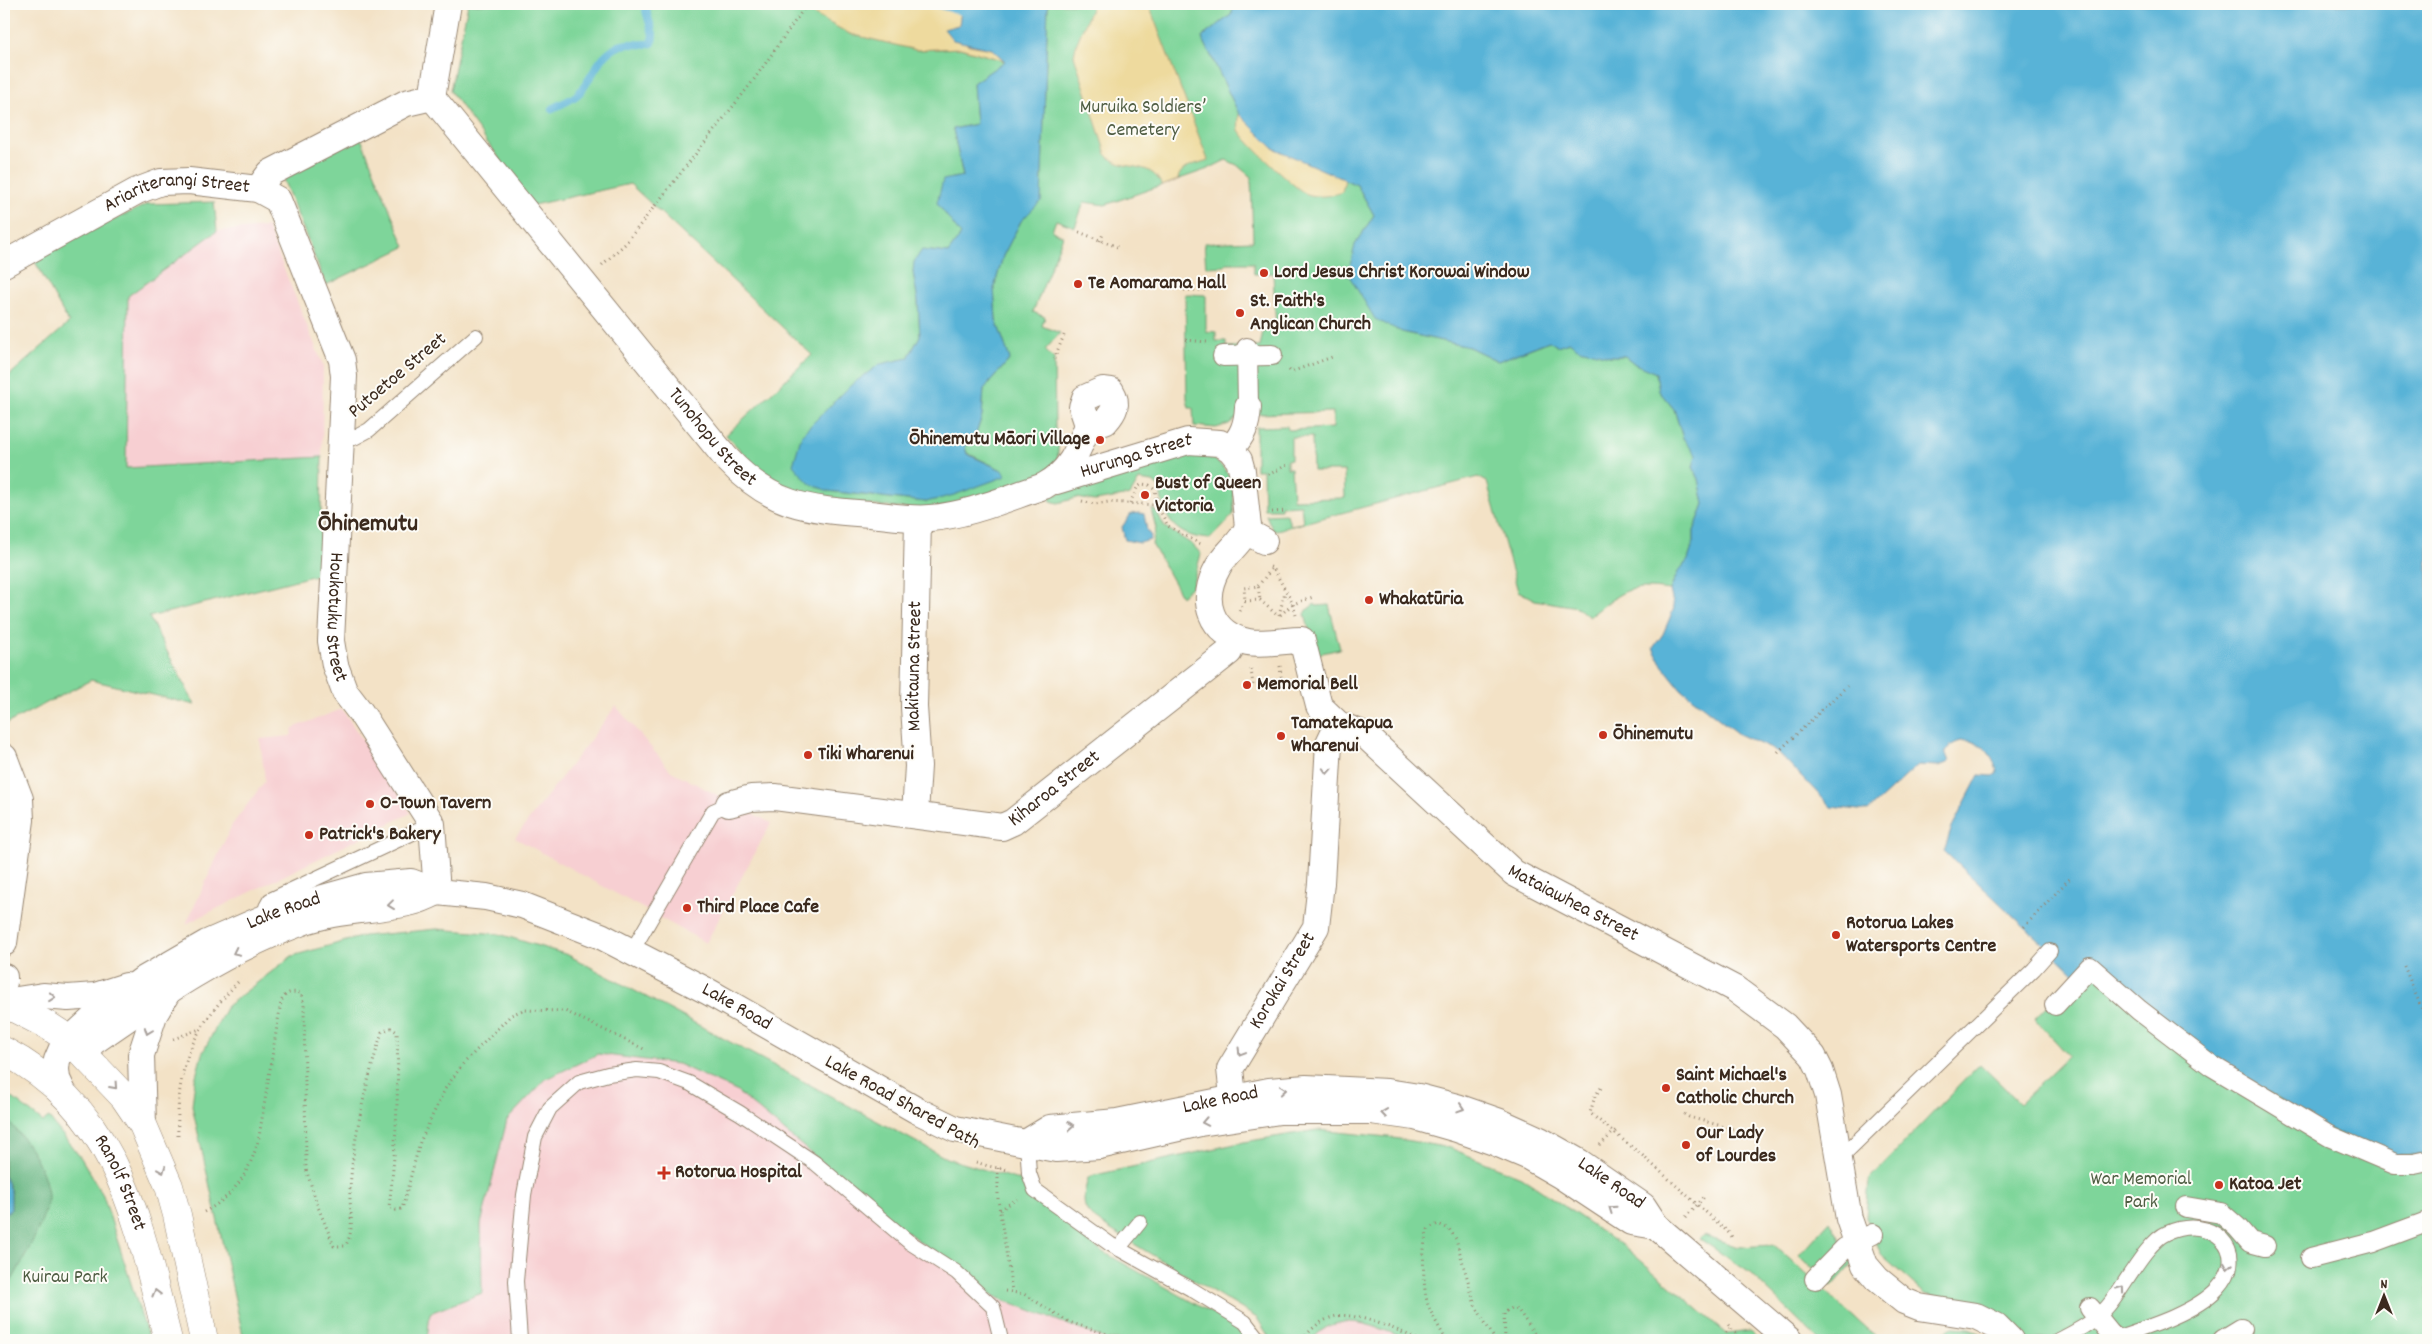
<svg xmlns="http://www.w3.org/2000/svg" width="2432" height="1344" viewBox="0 0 2432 1344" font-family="Dekko,sans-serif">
<rect width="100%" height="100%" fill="#fdfcf7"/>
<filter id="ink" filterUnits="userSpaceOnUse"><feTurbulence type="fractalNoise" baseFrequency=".02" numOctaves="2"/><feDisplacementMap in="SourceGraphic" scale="10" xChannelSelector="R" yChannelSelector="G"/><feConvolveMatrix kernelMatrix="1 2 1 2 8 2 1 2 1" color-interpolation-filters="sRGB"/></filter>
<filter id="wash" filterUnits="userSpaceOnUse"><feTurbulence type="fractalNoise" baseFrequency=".0096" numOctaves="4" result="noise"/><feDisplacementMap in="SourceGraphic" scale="20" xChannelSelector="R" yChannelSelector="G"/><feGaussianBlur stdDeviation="1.12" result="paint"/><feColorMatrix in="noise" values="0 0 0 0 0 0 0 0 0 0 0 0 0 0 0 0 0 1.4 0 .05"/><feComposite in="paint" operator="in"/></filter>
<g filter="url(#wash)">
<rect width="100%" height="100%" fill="#f3e2c6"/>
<g fill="#f7cfd2">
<polygon points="267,227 323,365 322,457 126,468 128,296 217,231"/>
<polygon points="616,706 671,771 771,823 706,943 515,838"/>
<polygon points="342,709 411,813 186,924 232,825 265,781 260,739 291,736 293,728"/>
<polygon points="598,1054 680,1065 736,1091 986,1293 1108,1340 427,1340 430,1313 482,1293 481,1224 507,1120 546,1079"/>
<polygon points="1335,1322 1370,1324 1402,1337 1405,1340 1312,1340 1317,1333"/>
</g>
<g fill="#7ed59a" stroke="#5c805c" fill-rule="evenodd">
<path d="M468 4H801L809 12 916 50 960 48 1006 61 973 83 976 124 953 129 963 177 961 235 948 253 922 250 913 272 918 301 920 336 908 358 880 365 828 491 926 502 977 486 1004 471 967 453 965 447 967 441 976 434 982 416 984 389 1010 359 996 320 994 288 1003 256 1021 221 1041 201 1048 4H1235L1231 15 1202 37 1239 114 1273 148 1357 185 1374 215 1355 245 1402 332 1469 347 1498 361 1550 341 1557 346 1569 342 1580 349 1610 356H1625L1635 364 1656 373 1659 391 1674 409 1683 438 1697 455 1693 467 1699 479 1704 504 1694 531V541L1688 560 1678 572 1670 590C1626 584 1623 591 1589 617L1577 607 1535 600 1518 591 1487 482 1478 477 1273 531 1266 515 1287 514 1290 525 1303 523 1301 505 1281 506V509H1264L1263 470H1256V427L1287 426 1288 430 1333 428V412L1255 414 1239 416 1229 424 1216 428 1194 426 1193 408H1189L1187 399 1185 294 1206 295V331L1216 332V341H1226V347H1260L1263 331 1276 330 1273 273 1254 274 1253 263H1226L1225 266 1206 267 1204 243 1253 241 1251 177 1237 165 1226 160 1208 169 1105 205 1084 202 1075 227 1056 220 1052 231 1063 236 1033 312 1045 317 1042 326 1060 333 1045 350 1054 359 1055 428 1059 442 1057 461 1041 477 931 511 803 499C771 486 750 460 726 435L812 355 630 184 533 205 450 91ZM1291 437H1312L1313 471H1344L1345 498 1293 499 1291 468H1287V460L1291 459Z"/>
<polygon points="360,136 405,247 326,285 283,179"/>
<polygon points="214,202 217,231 128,296 126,468 322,457 320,574 149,617 195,705 91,680 4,725 4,380 69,323 33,258 148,204"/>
<path d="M1200 453C1230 464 1236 484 1233 515L1210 539C1176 537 1163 520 1160 488L1153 482 1139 480 1130 495 1095 501 1077 498 1058 503 1051 501 1049 497 1161 456Z"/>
<polygon points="1151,509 1155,510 1165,527 1193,545 1201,554 1192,586 1181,596 1152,544 1156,528"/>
<polygon points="1315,604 1316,606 1329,605 1340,649 1318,654 1316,658 1305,614 1308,609"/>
<polygon points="437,929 499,934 568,955 946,1158 1035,1185 1054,1210 1098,1249 1247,1333 1251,1340 1108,1340 986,1293 889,1218 736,1091 678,1064 598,1054 546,1079 507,1120 481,1224 482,1293 430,1313 427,1340 244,1340 192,1106 195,1080 202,1054 227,1006 292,956 364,936"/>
<polygon points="2091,959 2428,1156 2428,1340 2028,1340 2008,1319 1989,1310 1925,1294 1882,1256 1866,1217 1869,1179 1980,1064 2020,1103 2069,1056 2035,1019"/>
<polygon points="4,1091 43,1122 49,1118 81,1158 103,1195 149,1340 4,1340"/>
<path d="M1317 1130 1388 1137 1450 1148 1521 1177 1626 1248 1727 1334 1750 1331 1759 1340H1405L1402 1337C1371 1325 1337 1309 1312 1340H1271L1257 1318 1111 1230C1085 1212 1079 1211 1088 1178L1091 1176 1244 1142Z"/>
<polygon points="1830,1221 1853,1263 1832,1287 1799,1255"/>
<polygon points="1704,1235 1738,1247 1774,1245 1879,1340 1819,1340 1750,1273 1700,1239"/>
<polygon points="1953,1327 1969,1328 1981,1333 1974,1340 1932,1340 1937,1335"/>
</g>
<path fill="#66b682" stroke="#507050" d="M4 1116C25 1139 44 1163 48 1195 50 1212 15 1278 4 1293V1215L11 1209V1192L4 1175Z"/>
<g fill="#eeda9e" stroke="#94825e">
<polygon points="801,4 962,4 959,25 945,29 969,45 992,49 1006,61 960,48 916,50 850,34 809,12"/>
<path d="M1093 4H1148L1150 8 1208 160C1197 164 1179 166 1178 180L1162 186C1150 157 1123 175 1106 154L1074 55 1076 45Z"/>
<path d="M1239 114 1273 148 1345 179 1342 192C1331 196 1318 198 1307 194 1297 191 1244 140 1239 130 1238 125 1239 119 1239 114Z"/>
</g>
<g fill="#59b3d7" stroke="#4a6e7a">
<polygon points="962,4 1048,4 1041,201 1021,221 1003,256 994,288 996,320 1010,359 984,389 982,416 976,434 967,441 965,447 967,454 1004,471 1006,476 954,495 926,502 828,491 809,483 793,465 802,434 851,385 880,364 908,358 920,336 918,301 913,272 914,262 922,250 948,253 961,235 937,203 943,180 963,176 953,129 976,124 973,83 1005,61 992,49 953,40 944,29 959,25"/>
<path d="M1235 4H2428V1155L2385 1156 2322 1126 2200 1051 2091 958 2075 974 1944 851 1952 827 1979 775 1993 776 1997 773C1994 747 1965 728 1945 751L1949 762 1939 766 1918 765 1868 811 1831 807 1778 752 1738 734 1681 689 1662 665 1653 648 1663 634 1674 608 1670 590 1678 572 1688 560 1694 541V531L1704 504 1699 479 1693 467 1696 455 1683 438 1674 409 1659 391 1656 373 1635 364 1625 356H1610L1579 349 1569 342 1557 346 1549 341 1498 361 1469 347 1402 332 1375 319 1348 274 1355 245 1374 215 1357 185 1273 148 1239 114 1202 37 1231 15Z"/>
<polygon points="1139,513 1144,514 1147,531 1151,536 1150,540 1140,543 1125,540 1122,527 1131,514"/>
<polygon points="4,1175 11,1192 11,1209 4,1215"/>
</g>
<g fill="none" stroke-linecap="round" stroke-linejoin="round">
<g stroke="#59b3d7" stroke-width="8">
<polyline points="936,4 961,11"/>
<path d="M552 109C560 104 573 100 579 93 593 78 596 59 615 48 628 40 640 47 652 43L653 34 646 11 649 4"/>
</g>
</g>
</g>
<g filter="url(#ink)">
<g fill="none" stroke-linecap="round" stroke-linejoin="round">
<g stroke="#978672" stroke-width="16">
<g id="service">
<polyline points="341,439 354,438 369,430 476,336"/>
<polyline points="270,918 266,907 270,900 432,824"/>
<polyline points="632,951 713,811 729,804"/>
<polyline points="1027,1142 1029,1173 1035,1190 1110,1244 1191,1289 1245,1322 1259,1340"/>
<polyline points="1839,1159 2034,969 2050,951"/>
<polyline points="1118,1249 1140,1222"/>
<polyline points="520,1340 516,1281 524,1195 535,1137 550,1108 579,1082 608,1074 637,1070 659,1072 689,1083 740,1113 815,1163 909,1242 956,1272 993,1307 1001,1340"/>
<path d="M2059 1340C2076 1331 2095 1322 2108 1306 2123 1288 2147 1241 2167 1233 2211 1213 2252 1251 2218 1288 2194 1314 2142 1329 2109 1340"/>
</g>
</g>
<g stroke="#978672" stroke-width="22">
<g id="pedestrian">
<polyline points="1247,348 1248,407"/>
<polyline points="1223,356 1272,355"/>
<polyline points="2055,1005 2090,967 2139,1010 2212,1066 2329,1136 2395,1164 2414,1164 2428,1161"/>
<polyline points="2186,1207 2221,1213 2237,1227 2250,1242 2265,1246"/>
<polyline points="2311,1258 2373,1242 2424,1223"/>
<polyline points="1815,1279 1845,1248 1873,1234"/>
<polyline points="2090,1308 2116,1340"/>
<polyline points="2223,1340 2241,1329"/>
</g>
</g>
<g stroke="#978672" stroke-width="28">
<g id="minor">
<path id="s1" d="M432 97 726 458C772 507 806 509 870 514 890 516 911 520 930 518 969 515 1007 498 1044 486 1070 472 1078 451 1088 425"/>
<polyline points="432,97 448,4"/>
<polyline points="258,189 270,173 406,103 432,97"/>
<path id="s2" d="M4 264 137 191 161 182 189 181 258 189 278 200 342 360 344 376 331 641 335 665 345 692 361 713 432 824 437 892"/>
<path d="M1103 390 1111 391C1119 404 1114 412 1105 422L1088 425 1082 407 1085 398Z"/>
<path d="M1230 449C1243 436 1247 425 1248 407"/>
<path id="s3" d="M1056 481 1188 441 1220 443 1230 449 1239 460 1242 471 1248 527 1251 534 1264 541"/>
<path id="s4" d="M1248 527C1241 544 1226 552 1218 567 1199 600 1210 634 1248 642 1263 645 1286 640 1302 640L1319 706 1338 724 1365 735 1514 873 1735 989 1785 1026 1813 1056 1820 1070 1828 1095 1849 1219 1865 1265 1877 1279 1904 1301 1919 1307 1976 1316 1996 1326 2010 1340"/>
<polyline points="4,757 20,799 21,820 4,943"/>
<path id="s5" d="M729 804 751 798 775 797 1002 827 1013 822 1229 652"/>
<path id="s6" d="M915 814 918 766 914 707 918 519"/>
<polyline points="4,977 4,982"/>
<polyline points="4,1002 43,996 68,998 95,996 126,986"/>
<path d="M80 1051C152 1001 217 954 300 923 336 909 375 911 412 902 421 900 429 896 437 892"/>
<path id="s7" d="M64 1094 57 1079 56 1069 57 1060 63 1046 99 1013 141 981 207 943 269 916 316 900 366 886 411 882 437 892 486 897 522 905 601 936 709 992 916 1110 955 1129 1056 1149 1099 1146 1200 1123 1280 1111H1371L1415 1117 1457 1129 1494 1142 1527 1156 1560 1175 1631 1222 1656 1226"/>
<path id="s8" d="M1235 1114 1230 1069 1316 927 1321 883 1329 743 1338 724"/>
<polyline points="143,1125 141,1055 154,1015 167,993"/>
<path id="s9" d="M1027 1142 1050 1128 1117 1122 1269 1091 1306 1088 1387 1092 1419 1097 1457 1107 1500 1122 1540 1140 1579 1162 1643 1206 1656 1226 1789 1340"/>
</g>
</g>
<g stroke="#978672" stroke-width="29">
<g id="secondary">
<polyline points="4,1003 47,1025 70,1040 124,1097 143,1125 169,1186 177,1215 204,1340"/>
<path id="s10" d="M4 1051C121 1113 138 1223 168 1340"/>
</g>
</g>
<g stroke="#978672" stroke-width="3" stroke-dasharray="1 4" stroke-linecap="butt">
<polyline points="1079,232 1120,248"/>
<polyline points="1100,241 1103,234"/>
<polyline points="602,265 625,244 753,81 807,4"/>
<polyline points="1184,290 1206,290"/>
<polyline points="1186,340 1207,342"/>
<polyline points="1054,359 1065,333"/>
<polyline points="1289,370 1291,372 1332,357"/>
<polyline points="1268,475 1287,465"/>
<polyline points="1082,501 1094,504 1109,502 1157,505 1168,526 1202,545"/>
<polyline points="1130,503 1137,488 1142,484 1149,485 1155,490 1157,505"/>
<polyline points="1272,512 1287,511"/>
<polyline points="1270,567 1273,568 1293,604 1279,616"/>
<polyline points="1258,586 1273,567"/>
<polyline points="1245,601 1260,600 1278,616"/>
<polyline points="1239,611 1245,601 1244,588 1258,586 1260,600"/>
<polyline points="1279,615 1285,592"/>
<polyline points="1296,615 1293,604 1313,597"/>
<polyline points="1280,666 1282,686"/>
<polyline points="1251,669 1253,685 1288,682"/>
<polyline points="1778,752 1847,686"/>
<polyline points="2024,927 2070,878"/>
<polyline points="2404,966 2428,1024"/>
<polyline points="173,1039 200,1029"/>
<polyline points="1601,1088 1595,1096 1590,1113 1643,1156 1727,1231 1733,1238"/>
<polyline points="1684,1114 1689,1117 1758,1136"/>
<path d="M178 1136C176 1066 191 1031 239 981"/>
<polyline points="1600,1145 1616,1130"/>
<polyline points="976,1162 988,1166 1009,1170"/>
<polyline points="998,1168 998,1199 1012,1291"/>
<polyline points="1000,1210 1017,1199"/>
<path d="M204 1212C235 1196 251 1170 259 1137L281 1002C285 992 291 991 301 993L304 1005 306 1169 318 1207 334 1246H345C356 1230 349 1209 350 1190 353 1137 366 1083 382 1032L391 1028 397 1032C399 1091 396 1148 389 1207L396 1210 402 1209 420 1142 445 1089 463 1064 511 1015 523 1010 565 1011 646 1050"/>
<polyline points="1686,1217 1706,1195"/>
<polyline points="1005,1291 1024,1294 1069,1322 1126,1340"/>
<polyline points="1729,1325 1741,1340"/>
<path d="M1303 1340C1311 1328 1322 1319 1337 1316 1355 1312 1402 1331 1418 1340"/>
<path d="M1446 1340C1440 1329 1433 1317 1428 1305 1423 1290 1421 1244 1428 1230 1431 1226 1434 1226 1438 1224L1449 1229 1456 1239 1475 1305 1495 1340"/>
<polyline points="1505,1340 1504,1313 1512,1308 1518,1310 1539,1340"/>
<polyline points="1719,1340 1731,1327"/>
</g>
<use href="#service" stroke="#fff" stroke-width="14"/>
<use href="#pedestrian" stroke="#fff" stroke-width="20"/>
<use href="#minor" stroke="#fff" stroke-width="26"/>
<use href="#secondary" stroke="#fff" stroke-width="28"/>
</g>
<defs><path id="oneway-chevron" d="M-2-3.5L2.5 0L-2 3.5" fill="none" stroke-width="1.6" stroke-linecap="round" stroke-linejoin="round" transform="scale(1.25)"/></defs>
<g stroke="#a79f9a">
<use href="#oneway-chevron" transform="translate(1327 771) rotate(93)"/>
<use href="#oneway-chevron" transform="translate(391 905) rotate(173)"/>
<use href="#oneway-chevron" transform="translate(236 952) rotate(154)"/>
<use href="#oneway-chevron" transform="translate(52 997) rotate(5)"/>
<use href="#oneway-chevron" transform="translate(148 1031) rotate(111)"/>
<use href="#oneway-chevron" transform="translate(1241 1052) rotate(121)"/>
<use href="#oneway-chevron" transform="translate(114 1086) rotate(48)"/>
<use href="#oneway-chevron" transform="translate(1283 1090) rotate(-5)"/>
<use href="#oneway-chevron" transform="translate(1461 1108) rotate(18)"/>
<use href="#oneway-chevron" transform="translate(1384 1113) rotate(-172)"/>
<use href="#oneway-chevron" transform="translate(1205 1122) rotate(169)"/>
<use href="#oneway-chevron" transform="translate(1071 1126) rotate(-4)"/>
<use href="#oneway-chevron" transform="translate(162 1170) rotate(68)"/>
<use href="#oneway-chevron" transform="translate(1612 1209) rotate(-145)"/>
<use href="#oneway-chevron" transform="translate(2228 1266) rotate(100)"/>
<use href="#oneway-chevron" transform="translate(2121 1289) rotate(-54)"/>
<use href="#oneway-chevron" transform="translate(156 1293) rotate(-104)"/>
</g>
</g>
<g fill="#c8321e" stroke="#fdfcf7" stroke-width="2">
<circle cx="1264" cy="273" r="5"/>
<circle cx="1078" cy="284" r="5"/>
<circle cx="1240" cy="313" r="5"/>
<circle cx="1100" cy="440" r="5"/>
<circle cx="1145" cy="495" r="5"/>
<circle cx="1369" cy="600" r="5"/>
<circle cx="1247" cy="685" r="5"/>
<circle cx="1603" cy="735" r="5"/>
<circle cx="1281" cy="736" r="5"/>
<circle cx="808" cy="755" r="5"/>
<circle cx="370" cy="804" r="5"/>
<circle cx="309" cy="835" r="5"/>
<circle cx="687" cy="908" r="5"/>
<circle cx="1836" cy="935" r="5"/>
<circle cx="1666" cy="1088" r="5"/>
<circle cx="1686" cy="1145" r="5"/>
<path d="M661.5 1165.5h5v5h5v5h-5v5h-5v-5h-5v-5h5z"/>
<circle cx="2219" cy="1185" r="5"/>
</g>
<g text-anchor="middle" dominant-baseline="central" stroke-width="4" stroke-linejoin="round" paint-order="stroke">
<g font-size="20" fill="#4f5d43" stroke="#fdfcf7">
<text x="1143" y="108">Muruika Soldiers’<tspan x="1143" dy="23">Cemetery</tspan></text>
<text x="2141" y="1180">War Memorial<tspan x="2141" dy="23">Park</tspan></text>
<text x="65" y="1278">Kuirau Park</text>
</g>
<g font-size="20" fill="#3b2a1e" stroke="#fdfcf7">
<text stroke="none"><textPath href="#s2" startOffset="191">Ariariterangi Street</textPath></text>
<text transform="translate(398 376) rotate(-40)">Putoetoe Street</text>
<text stroke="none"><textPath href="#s1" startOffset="441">Tunohopu Street</textPath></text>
<text stroke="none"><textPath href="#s3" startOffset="84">Hurunga Street</textPath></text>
<text stroke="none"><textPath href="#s2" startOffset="728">Houkotuku Street</textPath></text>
<text stroke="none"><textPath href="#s6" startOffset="148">Makitauna Street</textPath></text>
<text stroke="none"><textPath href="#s5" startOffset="341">Kiharoa Street</textPath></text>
<text stroke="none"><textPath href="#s4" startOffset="594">Mataiawhea Street</textPath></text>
<text stroke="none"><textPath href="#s7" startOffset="312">Lake Road</textPath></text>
<text stroke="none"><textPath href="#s8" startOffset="148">Korokai Street</textPath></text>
<text stroke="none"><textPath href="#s7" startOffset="795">Lake Road</textPath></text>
<text stroke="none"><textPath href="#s9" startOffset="200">Lake Road</textPath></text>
<text transform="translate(902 1103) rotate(29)">Lake Road Shared Path</text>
<text stroke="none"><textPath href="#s10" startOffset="180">Ranolf Street</textPath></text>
<text stroke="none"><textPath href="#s9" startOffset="612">Lake Road</textPath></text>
</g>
<g font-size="20" font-weight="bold" fill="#3b2a1e" stroke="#fdfcf7" text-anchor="start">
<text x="1274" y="273">Lord Jesus Christ Korowai Window</text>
<text x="1088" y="284">Te Aomarama Hall</text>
<text x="1250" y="302">St. Faith's<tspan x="1250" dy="23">Anglican Church</tspan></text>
<text x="1090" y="440" text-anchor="end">Ōhinemutu Māori Village</text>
<text x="1155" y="484">Bust of Queen<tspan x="1155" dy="23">Victoria</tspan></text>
<text x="1379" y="600">Whakatūria</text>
<text x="1257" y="685">Memorial Bell</text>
<text x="1291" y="724">Tamatekapua<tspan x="1291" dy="23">Wharenui</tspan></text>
<text x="1613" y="735">Ōhinemutu</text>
<text x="818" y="755">Tiki Wharenui</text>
<text x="380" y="804">O-Town Tavern</text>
<text x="319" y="835">Patrick's Bakery</text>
<text x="697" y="908">Third Place Cafe</text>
<text x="1846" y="924">Rotorua Lakes<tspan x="1846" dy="23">Watersports Centre</tspan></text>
<text x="1676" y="1076">Saint Michael's<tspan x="1676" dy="23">Catholic Church</tspan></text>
<text x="1696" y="1134">Our Lady<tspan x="1696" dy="23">of Lourdes</tspan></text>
<text x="675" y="1173">Rotorua Hospital</text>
<text x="2229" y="1185">Katoa Jet</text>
</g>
<g font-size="25" font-weight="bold" fill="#3b2a1e" stroke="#fdfcf7">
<text x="368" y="525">Ōhinemutu</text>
</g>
</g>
<rect width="2432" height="1344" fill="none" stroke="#fdfcf7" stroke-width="20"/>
<g transform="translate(2384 1296)" stroke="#fdfcf7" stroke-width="4" paint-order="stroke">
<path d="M0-4L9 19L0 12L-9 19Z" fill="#3b2a1e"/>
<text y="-8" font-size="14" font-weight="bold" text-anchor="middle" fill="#3b2a1e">N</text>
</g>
</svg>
